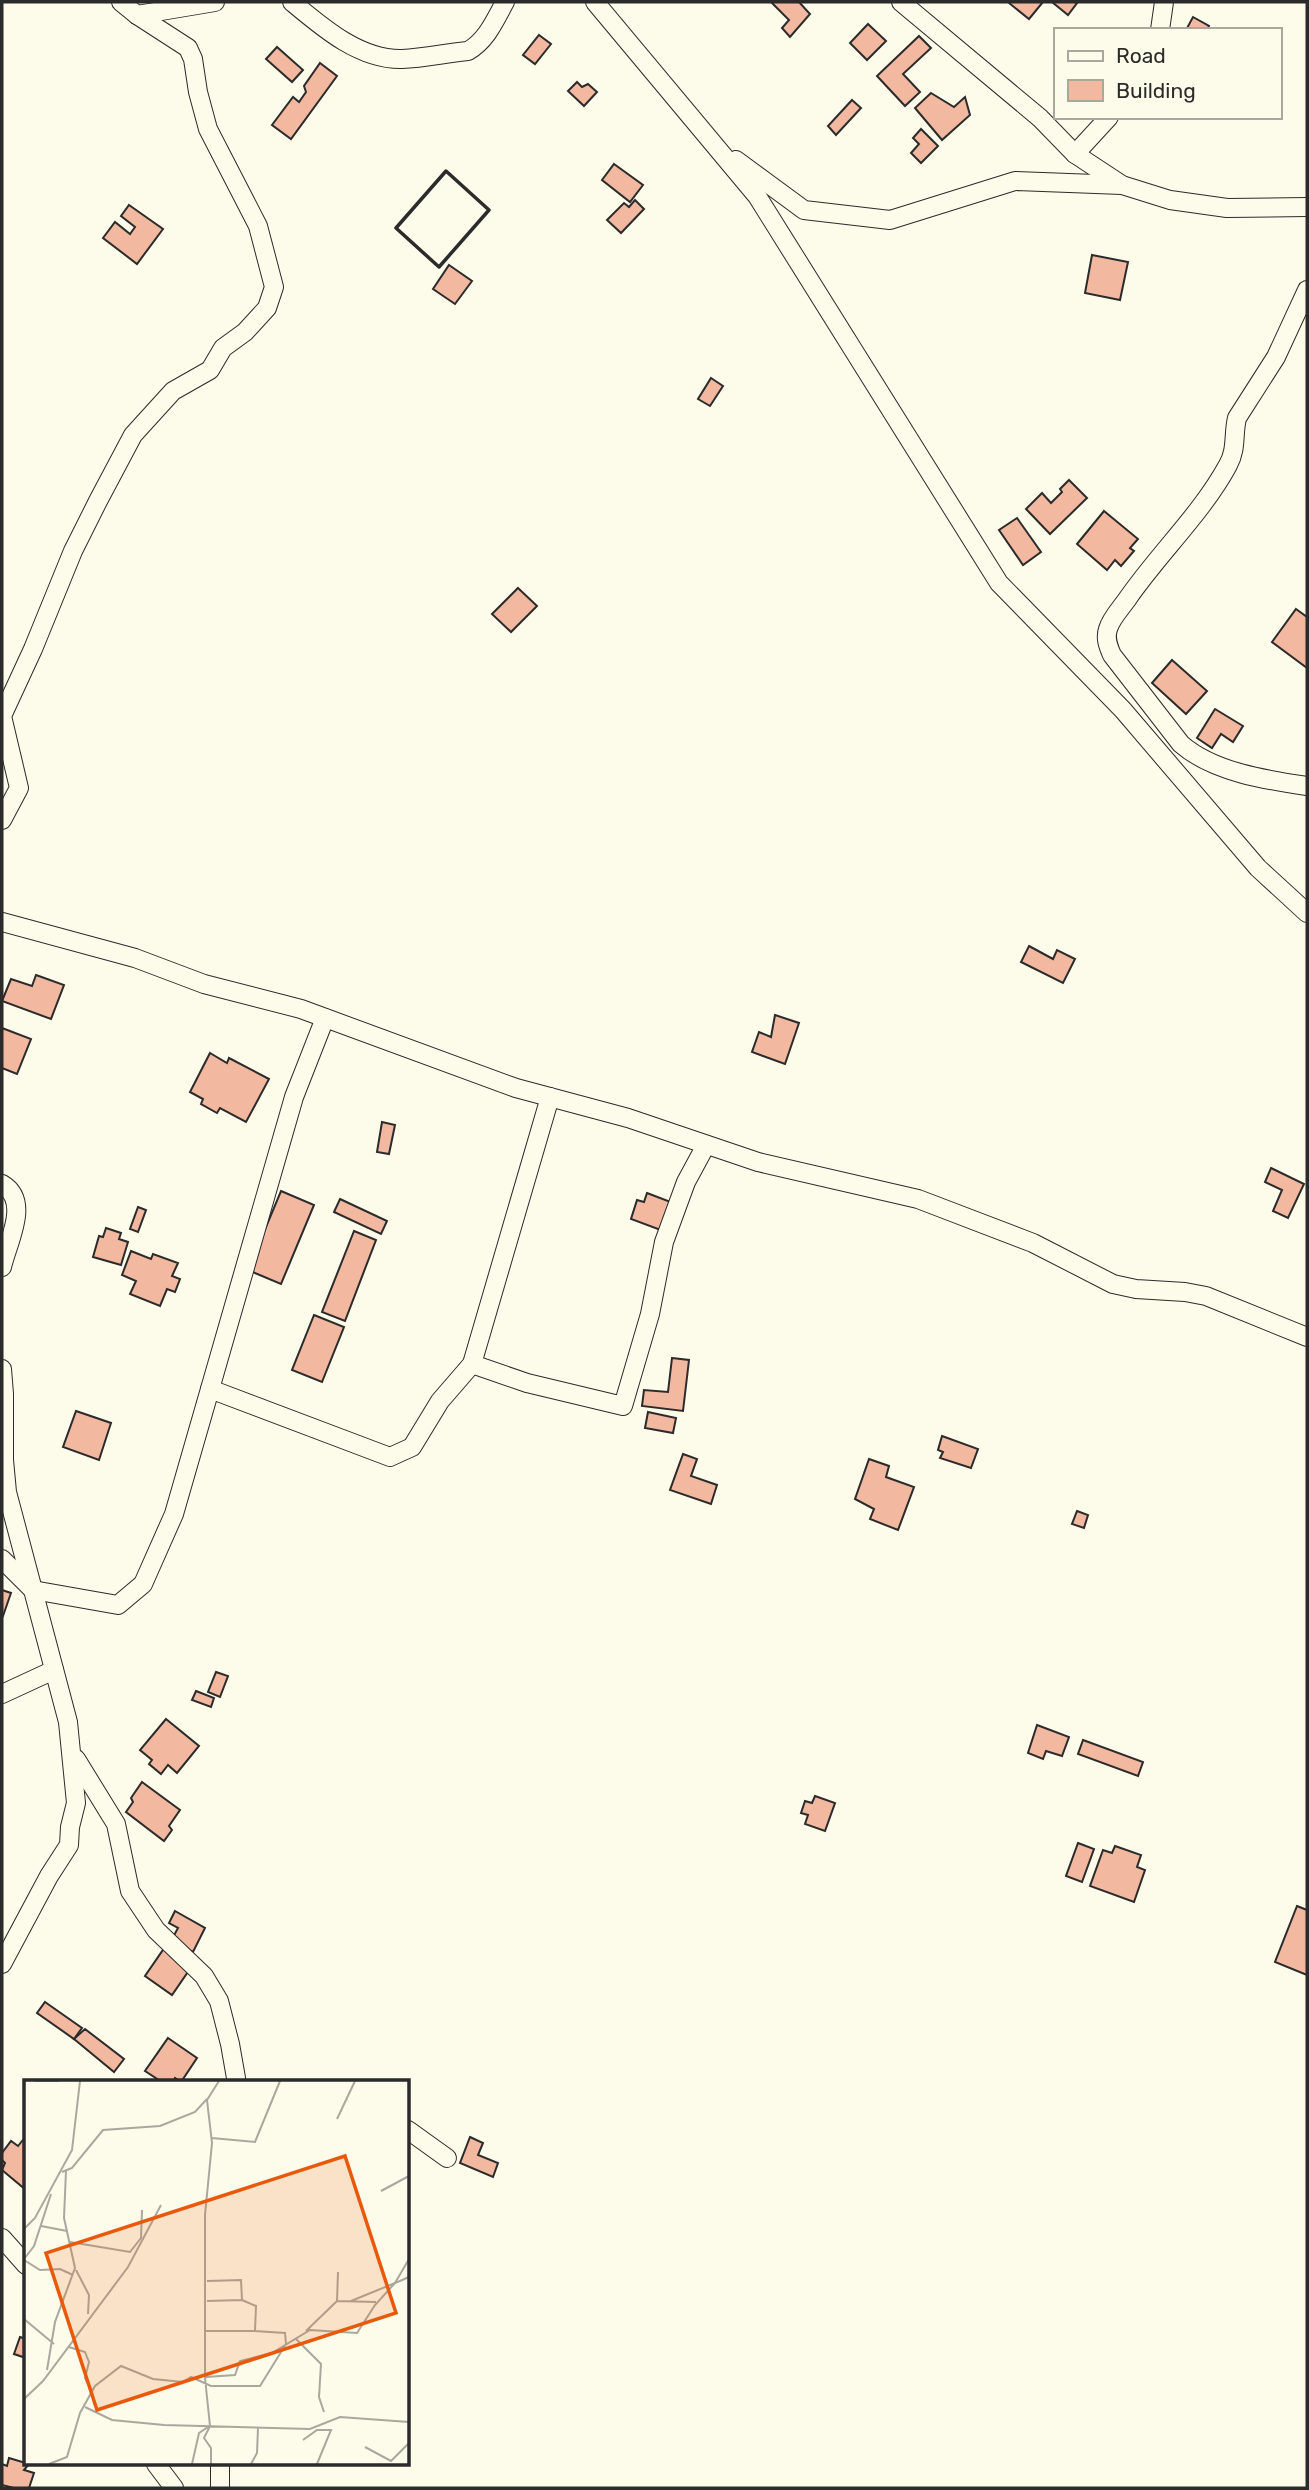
<svg xmlns="http://www.w3.org/2000/svg" width="1309" height="2490" viewBox="0 0 1309 2490" font-family="Rubik,sans-serif">
<rect width="100%" height="100%" fill="#fdfbea"/>
<g fill="#f2b8a0" stroke="#2b2b2b" stroke-width="2">
<polygon points="771,2 799,2 810,14 790,37 782,28 789,20"/>
<polygon points="1010,2 1043,2 1029,19 1009,3"/>
<polygon points="1052,2 1075,2 1077,3 1068,15"/>
<polygon points="1193,17 1209,26 1207,30 1186,30"/>
<polygon points="868,24 886,41 867,60 850,43"/>
<polygon points="539,35 551,44 535,64 523,55"/>
<polygon points="919,36 931,48 903,74 920,92 905,106 877,76"/>
<polygon points="277,47 303,70 292,82 266,59"/>
<polygon points="320,63 337,76 291,139 272,125 293,97 299,102 306,92 304,86"/>
<polygon points="577,82 582,87 588,84 597,92 584,106 568,91"/>
<polygon points="931,93 954,107 965,97 970,115 942,140 915,108"/>
<polygon points="852,100 861,108 836,135 828,126"/>
<polygon points="921,129 938,146 921,163 911,153 919,144 913,138"/>
<polygon points="614,164 643,185 630,202 602,180"/>
<polygon points="635,200 644,209 621,233 607,220 624,203 629,207"/>
<polygon points="129,205 163,229 137,264 103,238 115,222 130,234 135,227 121,216"/>
<polygon points="1092,255 1128,262 1120,300 1085,293"/>
<polygon points="449,265 472,281 455,304 433,289"/>
<polygon points="711,378 723,386 710,406 698,399"/>
<polygon points="1069,480 1087,498 1050,534 1026,509 1042,493 1051,503 1062,492 1060,489"/>
<polygon points="1104,511 1138,539 1130,548 1134,551 1121,566 1115,560 1107,570 1077,544"/>
<polygon points="1017,518 1041,552 1023,565 999,530"/>
<polygon points="518,588 537,606 511,632 492,614"/>
<polygon points="1296,609 1307,617 1307,668 1272,642"/>
<polygon points="1172,660 1207,691 1186,714 1152,683"/>
<polygon points="1215,709 1243,726 1233,742 1221,734 1212,748 1197,738"/>
<polygon points="1029,946 1053,959 1057,950 1075,959 1063,983 1021,962"/>
<polygon points="36,975 64,985 51,1019 2,1001 11,979 32,986"/>
<polygon points="775,1015 799,1023 785,1064 752,1052 759,1032 771,1037"/>
<polygon points="2,1028 31,1039 17,1074 2,1068"/>
<polygon points="210,1053 227,1063 229,1058 269,1079 246,1122 220,1108 217,1113 201,1104 203,1099 190,1092"/>
<polygon points="382,1122 395,1125 389,1154 377,1152"/>
<polygon points="1271,1168 1304,1184 1288,1218 1273,1211 1282,1190 1265,1182"/>
<polygon points="281,1191 314,1205 281,1284 248,1270"/>
<polygon points="647,1193 676,1204 666,1232 631,1219 637,1200 644,1202"/>
<polygon points="340,1199 387,1221 381,1234 334,1212"/>
<polygon points="138,1207 146,1210 138,1232 130,1229"/>
<polygon points="106,1228 121,1233 119,1239 128,1242 121,1265 93,1257 99,1236 103,1237"/>
<polygon points="354,1231 376,1240 345,1321 322,1312"/>
<polygon points="131,1251 151,1259 153,1254 178,1263 172,1276 180,1279 175,1292 167,1289 160,1306 130,1294 136,1281 122,1275"/>
<polygon points="314,1315 344,1327 322,1382 292,1370"/>
<polygon points="672,1358 689,1360 683,1411 642,1406 644,1390 668,1392"/>
<polygon points="76,1411 111,1423 99,1460 63,1447"/>
<polygon points="648,1412 676,1418 673,1433 645,1428"/>
<polygon points="942,1436 978,1449 971,1468 940,1458 943,1452 938,1450"/>
<polygon points="683,1454 697,1459 691,1476 717,1485 711,1504 670,1490"/>
<polygon points="869,1459 889,1466 886,1477 914,1487 898,1530 870,1519 874,1509 855,1499"/>
<polygon points="1077,1511 1088,1515 1084,1528 1072,1524"/>
<polygon points="2,1590 11,1593 3,1616 2,1615"/>
<polygon points="216,1672 228,1676 220,1697 208,1692"/>
<polygon points="196,1691 214,1698 211,1707 192,1700"/>
<polygon points="166,1719 199,1746 177,1773 168,1765 161,1774 149,1764 152,1760 140,1750"/>
<polygon points="1037,1725 1069,1737 1062,1756 1046,1751 1043,1759 1028,1753"/>
<polygon points="1083,1740 1143,1762 1138,1776 1078,1754"/>
<polygon points="142,1782 180,1810 169,1826 172,1830 164,1841 126,1812 133,1802 131,1798"/>
<polygon points="815,1796 835,1803 825,1831 805,1824 808,1815 801,1813 805,1801 812,1803"/>
<polygon points="1078,1843 1094,1849 1082,1882 1066,1876"/>
<polygon points="1115,1846 1141,1855 1137,1867 1145,1870 1134,1902 1090,1886 1103,1850 1112,1853"/>
<polygon points="1297,1906 1307,1910 1307,1975 1275,1962"/>
<polygon points="175,1911 205,1928 193,1952 171,1941 178,1928 169,1923"/>
<polygon points="165,1947 192,1966 172,1995 145,1976"/>
<polygon points="45,2002 82,2028 74,2039 37,2013"/>
<polygon points="85,2029 124,2059 114,2072 74,2039"/>
<polygon points="168,2038 197,2058 181,2082 175,2078 173,2082 162,2082 145,2071"/>
<polygon points="26,2136 26,2190 2,2170 5,2163 2,2160 2,2153 11,2141 18,2146"/>
<polygon points="470,2137 483,2143 478,2155 498,2163 493,2177 460,2163"/>
<polygon points="20,2337 26,2339 26,2358 14,2354"/>
<polygon points="9,2458 29,2464 24,2470 34,2473 29,2488 14,2488 2,2485 2,2464 7,2466"/>
</g>
<g fill="none" stroke-linecap="round" stroke-linejoin="round">
<g stroke="#2b2b2b" stroke-width="20">
<g id="street">
<path d="M292 2C323 28 360 60 402 59 424 58 447 53 468 51 487 40 495 20 505 2"/>
<polyline points="595,2 757,196 999,583 1123,710 1258,868 1307,913"/>
<polyline points="901,2 1040,118 1075,154 1122,185 1170,200 1227,208 1307,207"/>
<polyline points="137,15 215,2"/>
<polyline points="1160,30 1164,2"/>
<polyline points="1075,154 1109,117"/>
<polyline points="736,160 804,210 890,220 1015,181 1122,185"/>
<path d="M1307 290 1276 357 1237 418C1233 434 1237 449 1228 465 1202 513 1160 552 1128 598 1122 607 1111 618 1108 629 1105 638 1108 646 1112 655L1181 744C1213 772 1266 780 1307 786"/>
<polyline points="2,820 19,788 2,716 33,649 73,551 98,501 133,435 173,391 210,370 223,348 245,332 267,308 274,287 258,226 208,129 198,92 193,59 188,48 137,15 121,2"/>
<polyline points="2,922 135,958 204,984 301,1009 516,1088 628,1118 758,1162 918,1199 1033,1243 1113,1284 1136,1289 1185,1292 1206,1296 1307,1337"/>
<path d="M2 1184C31 1201 8 1241 2 1267"/>
<polyline points="472,1364 550,1097"/>
<polyline points="2,1369 4,1394 4,1460 7,1492 68,1722 76,1803 70,1827 69,1845 49,1876 2,1964"/>
<polyline points="210,1389 294,1097 325,1018"/>
<polyline points="2,1559 33,1590 118,1605 143,1584 174,1514 210,1389 390,1457 412,1447 440,1401 472,1364 527,1383 623,1406 650,1314 664,1242 686,1182 706,1145"/>
<polyline points="2,1694 54,1670"/>
<polyline points="76,1759 116,1824 130,1891 156,1930 204,1976 219,2001 230,2044 236,2078"/>
<polyline points="408,2130 447,2158"/>
<polyline points="2,2238 26,2265"/>
<polyline points="156,2464 174,2488"/>
<polyline points="220,2464 220,2488"/>
</g>
</g>
<use href="#street" stroke="#fdfbea" stroke-width="18"/>
<polygon stroke="#2b2b2b" stroke-width="3.5" points="446,171 489,210 439,267 396,228"/>
</g>
<g transform="translate(24 2080)">
<rect width="385" height="385" fill="#fdfbea"/>
<path fill="none" stroke="#a9a89e" stroke-width="2" d="M10 1H35M0 6V33M313 39 331 1M188 58 231 62 256 1M38 92 48 88 79 50 136 46 171 32 183 19M357 111 385 96M17 146 43 151M0 149 11 138 48 70 56 1M46 162 106 172 117 158 118 130M0 179 10 166 27 114M0 180 16 190 36 189 49 195M52 190 65 215 64 234M314 192 313 221 352 222M183 221 218 220M327 221 371 203 385 179M0 239 30 264M182 251H231M282 251 313 221M271 258 297 284 295 317 300 332M45 267 61 272 65 282 61 298 68 311M23 290 31 242 51 188 40 138 42 91M182 297 211 295 216 281 248 273 286 250 333 253 351 225 371 203 385 197M0 319 19 301 104 187 137 125M61 327 88 340 140 345 286 349 316 337 385 342M279 360 293 350H307L293 384M341 367 367 381 385 363M25 384 43 377 56 333 71 306 97 286 129 299 159 302 167 297 187 306H236L262 264 261 253 231 251 232 226 218 220 217 200 183 201M168 384 175 353 184 347M187 384V368L180 358 186 346 181 298V135L188 63 183 20 195 1M227 384 233 373 234 348"/>
<path fill="#e8590c" fill-opacity="0.15" stroke="#e8590c" stroke-width="3.5" d="M321 76 372 233 73 330 22 173Z"/>
<rect width="385" height="385" fill="none" stroke="#2b2b2b" stroke-width="3.5"/>
</g>
<rect width="1309" height="2490" fill="none" stroke="#2b2b2b" stroke-width="7"/>
<rect x="1054" y="28" width="228" height="91" fill="#fdfbea" stroke="#a9a89e" stroke-width="2"/>
<rect x="1068" y="51" width="35" height="10" fill="#fdfbea" stroke="#a9a89e" stroke-width="2"/>
<text x="1116" y="63" font-size="21" fill="#2b2b2b">Road</text>
<rect x="1068" y="80" width="35" height="21" fill="#f2b8a0" stroke="#a9a89e" stroke-width="2"/>
<text x="1116" y="98" font-size="21" fill="#2b2b2b">Building</text>
</svg>
